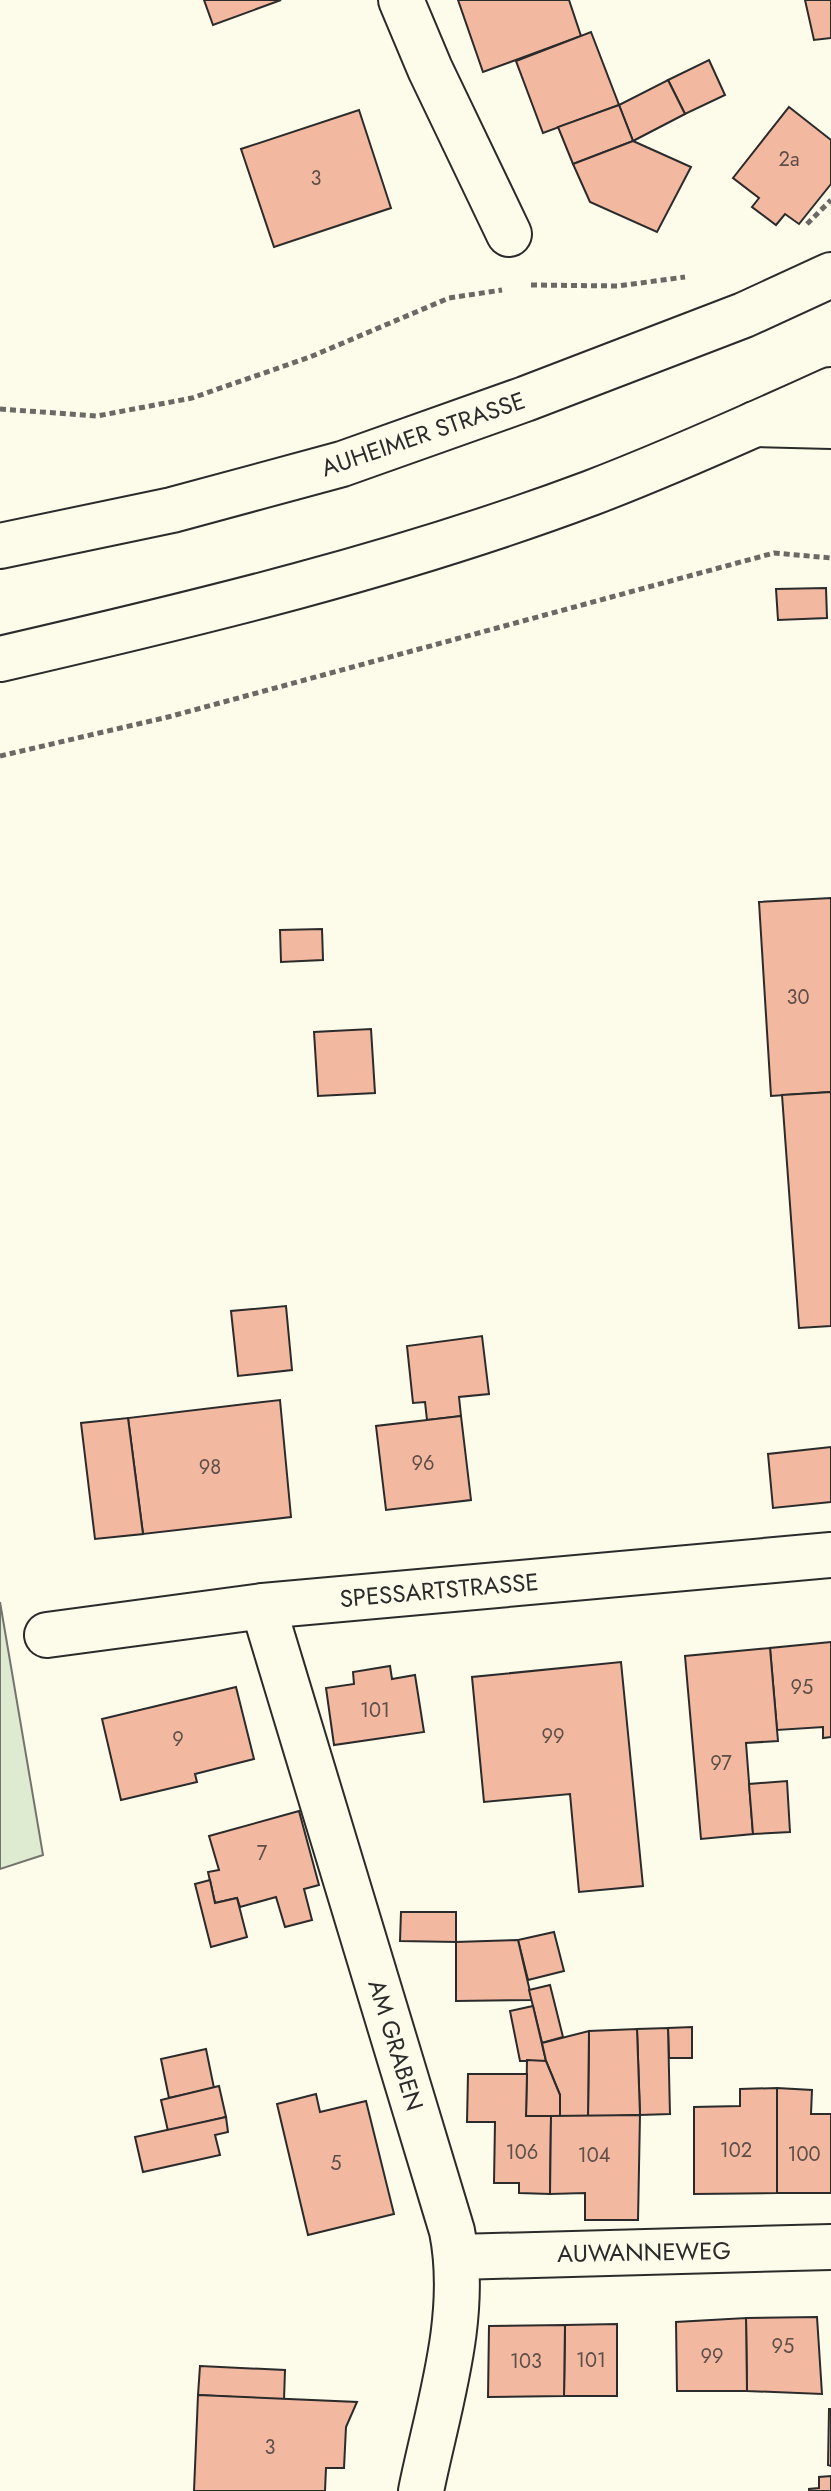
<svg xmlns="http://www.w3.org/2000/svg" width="831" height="2491" viewBox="0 0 831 2491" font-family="Jost,sans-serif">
<rect width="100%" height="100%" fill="#fdfbea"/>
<polygon fill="#deebd1" stroke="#74746e" stroke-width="2" points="0,1602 43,1855 0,1869"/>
<g fill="#f2b8a0" stroke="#2b2b2b" stroke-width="2">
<polygon points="204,0 281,0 213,25"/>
<polygon points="458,0 569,0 581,36 483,72"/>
<polygon points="805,0 831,0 831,38 814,40"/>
<polygon points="591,32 619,105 543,133 516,61"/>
<polygon points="709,60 725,95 685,114 668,80"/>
<polygon points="668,80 685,114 633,141 619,105"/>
<polygon points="619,105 633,141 573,164 558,127"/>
<polygon points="789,107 831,140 831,184 799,224 785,214 776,225 752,207 759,198 733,178"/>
<polygon points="359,110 391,208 274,247 241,149"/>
<polygon points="633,141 691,167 657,232 590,202 573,164"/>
<polygon points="826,588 827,618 778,620 776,589"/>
<polygon points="831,898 831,1092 771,1096 759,902"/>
<polygon points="322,929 323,960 281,962 280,930"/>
<polygon points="371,1029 375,1093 318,1096 314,1032"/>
<polygon points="831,1092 831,1326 799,1328 782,1095"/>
<polygon points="286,1306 292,1370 238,1376 231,1311"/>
<polygon points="482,1336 489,1394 459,1397 461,1416 427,1420 425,1402 413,1403 407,1346"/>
<polygon points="280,1400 291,1517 143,1534 128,1418"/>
<polygon points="461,1416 471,1500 386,1510 376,1426"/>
<polygon points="128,1418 143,1534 95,1539 81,1423"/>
<polygon points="831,1447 831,1502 773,1508 768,1454"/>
<polygon points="831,1642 831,1737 823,1738 823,1727 777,1730 770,1648"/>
<polygon points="770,1648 778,1741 746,1743 753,1834 701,1839 685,1656"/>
<polygon points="621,1662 643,1886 579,1892 570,1794 484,1802 472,1677"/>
<polygon points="390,1666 392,1679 415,1675 424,1732 334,1745 326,1688 354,1684 353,1672"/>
<polygon points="236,1687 254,1759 195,1774 197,1782 121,1800 102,1719"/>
<polygon points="787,1781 790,1832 753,1834 749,1784"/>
<polygon points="299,1811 319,1885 304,1889 312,1920 285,1927 276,1897 240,1907 237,1898 215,1903 208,1872 219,1870 209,1836"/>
<polygon points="210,1880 215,1903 237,1898 247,1937 211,1947 195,1884"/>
<polygon points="401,1912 456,1912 456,1942 400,1941"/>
<polygon points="554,1932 564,1971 528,1980 518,1940"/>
<polygon points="518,1940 532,2000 456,2001 456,1942"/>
<polygon points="550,1985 563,2037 542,2043 529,1990"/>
<polygon points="533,2006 546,2061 520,2061 510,2011"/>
<polygon points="692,2027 692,2058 669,2058 668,2028"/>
<polygon points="668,2028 670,2114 640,2115 637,2029"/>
<polygon points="637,2029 640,2115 588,2117 589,2031"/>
<polygon points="589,2031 588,2117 560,2117 560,2095 546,2061 542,2043"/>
<polygon points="206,2049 214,2088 169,2098 161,2059"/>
<polygon points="527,2060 546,2061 560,2095 560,2117 526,2116"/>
<polygon points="468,2074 527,2074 526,2116 551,2116 550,2194 519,2193 519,2183 494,2183 495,2122 467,2122"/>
<polygon points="219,2086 226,2117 168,2131 161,2100"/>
<polygon points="777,2088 777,2193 694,2194 694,2107 740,2106 740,2089"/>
<polygon points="777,2088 812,2090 811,2114 831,2114 831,2193 777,2193"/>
<polygon points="316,2094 320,2112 366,2101 394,2214 308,2235 277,2104"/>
<polygon points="640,2115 638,2220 585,2220 585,2193 550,2194 551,2116"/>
<polygon points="226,2117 228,2132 215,2135 220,2155 143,2172 135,2137"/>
<polygon points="817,2317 822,2394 747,2391 746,2318"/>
<polygon points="746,2318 747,2391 677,2391 676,2322"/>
<polygon points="617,2324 617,2396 564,2396 565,2325"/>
<polygon points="565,2325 564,2396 488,2397 489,2326"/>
<polygon points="200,2366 285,2370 284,2400 198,2395"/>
<polygon points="198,2395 357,2402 346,2427 344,2468 326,2468 325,2491 194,2491"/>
<polygon points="829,2409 831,2409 831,2466 828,2465"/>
<polygon points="831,2476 831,2491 809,2491 809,2489 819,2488 819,2477"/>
</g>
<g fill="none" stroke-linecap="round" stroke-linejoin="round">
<g stroke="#2b2b2b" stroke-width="48">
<g id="minor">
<polyline points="401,0 430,69 509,234"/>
<polyline points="755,424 831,426"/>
<path d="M263 1606 452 2231C469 2317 438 2407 421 2491"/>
<polyline points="47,1635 263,1606 831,1555"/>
<polyline points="457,2257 831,2247"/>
</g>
</g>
<g stroke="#2b2b2b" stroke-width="48">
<g id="major">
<polyline points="0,546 172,510 342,464 525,399 744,315 831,275"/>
<path d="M0 659C199 613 399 565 591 493 672 462 752 426 831 390"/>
</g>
</g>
<g stroke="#6a6964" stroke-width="5" stroke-dasharray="6 4" stroke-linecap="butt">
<polyline points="807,224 831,200"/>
<polyline points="531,285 618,286 685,277"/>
<polyline points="0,409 97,416 192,398 310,357 449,298 502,290"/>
<polyline points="0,756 168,717 774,553 831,558"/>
</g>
<use href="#minor" stroke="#fdfbea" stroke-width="44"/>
<use href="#major" stroke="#fdfbea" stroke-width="44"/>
</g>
<g text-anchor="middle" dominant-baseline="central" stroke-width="6" stroke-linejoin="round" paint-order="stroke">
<g font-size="20" fill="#5d4e48">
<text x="789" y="159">2a</text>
<text x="316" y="178">3</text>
<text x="798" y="997">30</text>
<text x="423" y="1463">96</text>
<text x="210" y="1467">98</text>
<text x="802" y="1687">95</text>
<text x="375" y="1710">101</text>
<text x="553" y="1736">99</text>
<text x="178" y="1739">9</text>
<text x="721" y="1763">97</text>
<text x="262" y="1853">7</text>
<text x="736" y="2150">102</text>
<text x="522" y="2152">106</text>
<text x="804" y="2154">100</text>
<text x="594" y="2155">104</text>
<text x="336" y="2163">5</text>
<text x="783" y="2346">95</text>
<text x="712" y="2356">99</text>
<text x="591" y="2360">101</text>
<text x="526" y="2361">103</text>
<text x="270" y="2447">3</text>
</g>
<g font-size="24" fill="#2b2b2b" stroke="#fdfbea">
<text transform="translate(423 434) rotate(-19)">AUHEIMER STRASSE</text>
<text transform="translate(439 1590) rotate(-5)">SPESSARTSTRASSE</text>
<text transform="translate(396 2045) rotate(73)">AM GRABEN</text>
<text transform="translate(644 2252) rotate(-1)">AUWANNEWEG</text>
</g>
</g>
</svg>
